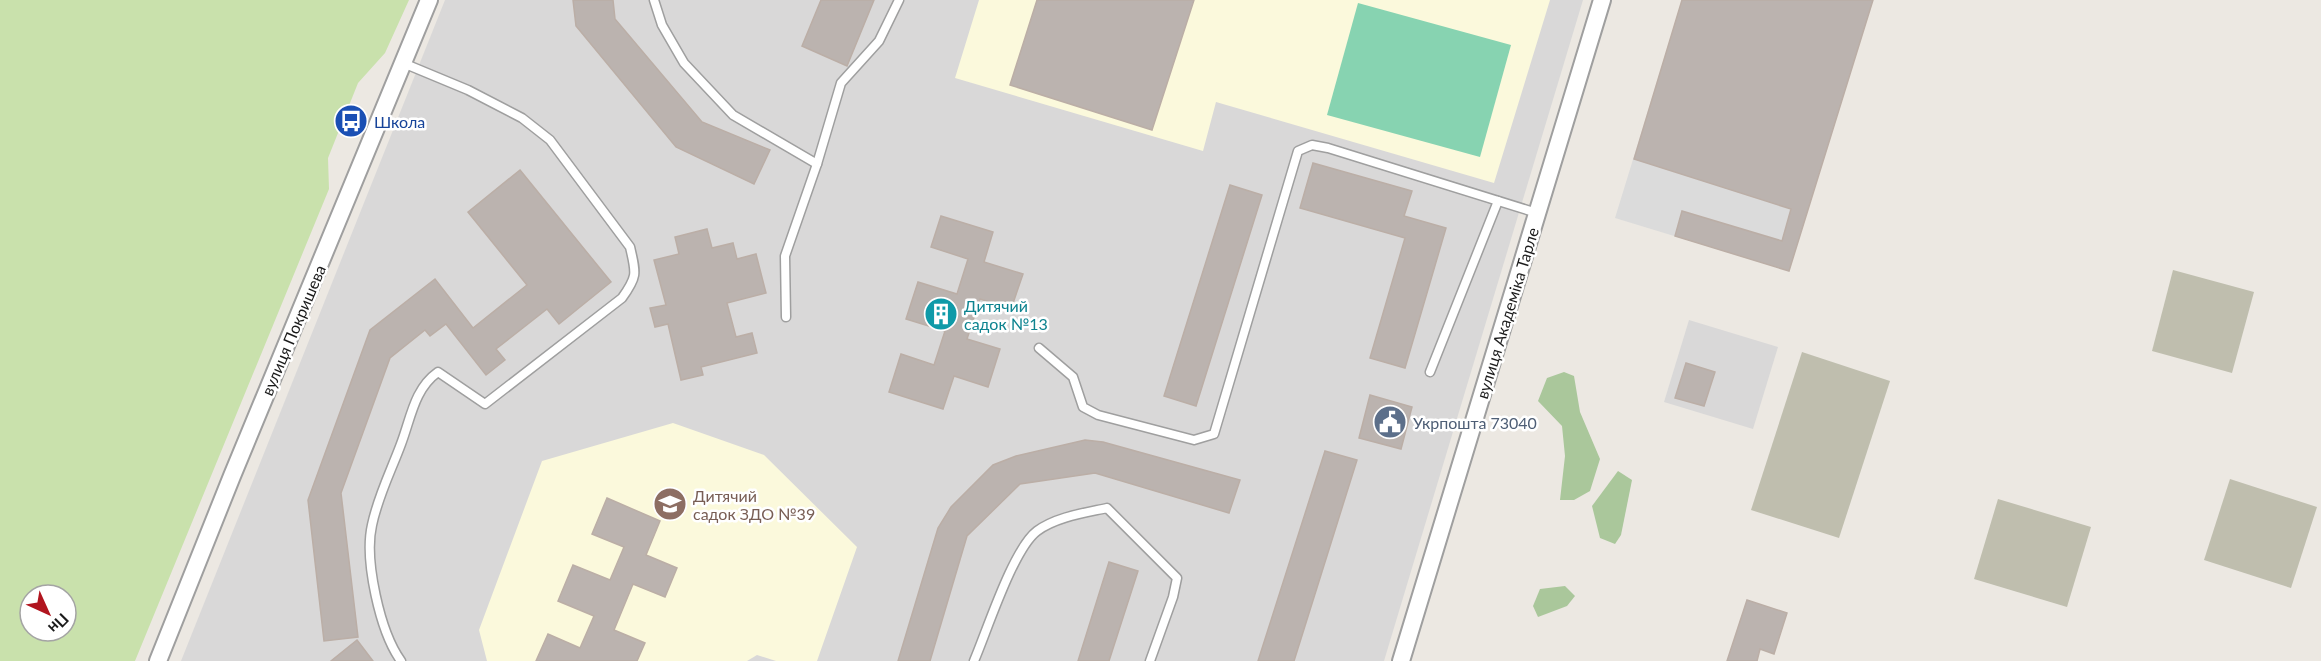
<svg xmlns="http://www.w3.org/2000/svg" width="2321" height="661" viewBox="0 0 2321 661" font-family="Lato,sans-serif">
<rect width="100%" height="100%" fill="#ece8e2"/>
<g fill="#d9d8d8">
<polygon points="445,0 1583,0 1384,661 181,661"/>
<polygon points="1689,320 1778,347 1753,429 1664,402"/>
</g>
<g fill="#fbf9dc">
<polygon points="979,0 1550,0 1494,183 1216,102 1203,151 955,78"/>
<polygon points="673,423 764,455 857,547 817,661 776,661 757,655 747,661 487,661 479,630 542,461"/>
</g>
<g fill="#bfbeae">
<polygon points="2173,270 2254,292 2232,373 2152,351"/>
<polygon points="1802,352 1890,381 1839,538 1751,510"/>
<polygon points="2230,479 2317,507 2291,588 2204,560"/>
<polygon points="1998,499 2091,527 2067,607 1974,579"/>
</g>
<path fill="#c9e1ac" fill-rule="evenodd" d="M0 0H409L385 53 358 83 328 158 329 189 135 661H0ZM30 595H66V631H30Z"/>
<g fill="#aac79b">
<polygon points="1564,372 1574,376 1580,412 1600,459 1590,491 1574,500 1560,500 1565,456 1562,426 1538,401 1547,378"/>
<polygon points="1618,471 1632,480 1621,535 1615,544 1600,538 1592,506"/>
<polygon points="1565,586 1575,596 1567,606 1538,617 1533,606 1540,589"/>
</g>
<polygon fill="#87d3b1" points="1358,3 1511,45 1480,157 1327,115"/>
<polygon fill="#dbdbdb" points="1682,0 1873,0 1789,271 1615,218"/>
<g fill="#bbb3af" stroke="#bbaea6" stroke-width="1.5">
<polygon points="573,0 613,0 615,19 702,122 770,150 754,184 676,147 576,26"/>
<polygon points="821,0 874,0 847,66 802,46"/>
<polygon points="1037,0 1194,0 1152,130 1010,85"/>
<polygon points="1682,0 1873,0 1789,271 1675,236 1682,211 1782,241 1791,209 1634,159"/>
<polygon points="1313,163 1412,191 1404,216 1446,228 1405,368 1370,358 1405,238 1300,208"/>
<polygon points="520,170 611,282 559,324 547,309 496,349 505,360 486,375 446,324 430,336 425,330 390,358 341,493 358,637 324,641 308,500 370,330 435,279 473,328 527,285 468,212"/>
<polygon points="1230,185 1262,195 1196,406 1164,396"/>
<polygon points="941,216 993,232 984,262 1023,274 1011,309 980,299 967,339 1000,349 988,387 954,376 943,409 889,392 901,354 934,365 945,331 906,319 918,282 957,294 968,259 931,247"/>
<polygon points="707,229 712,248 733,243 737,259 756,254 766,293 727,303 736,337 752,333 757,353 701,367 703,375 681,380 668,324 655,327 650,308 666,305 654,260 679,254 675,237"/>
<polygon points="1686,363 1715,372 1704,406 1675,398"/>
<polygon points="1370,395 1412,407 1401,449 1359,438"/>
<polygon points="1085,440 1103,442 1240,480 1229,513 1095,473 1020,484 967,536 930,661 898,661 938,528 951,507 993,465 1016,456"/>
<polygon points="1325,451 1357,460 1294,661 1258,661"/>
<polygon points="607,498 660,521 646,555 677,568 665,597 633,584 614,630 645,643 637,661 536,661 548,634 580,648 594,616 558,601 573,565 610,580 624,547 592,534"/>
<polygon points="1109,562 1138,571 1109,661 1078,661"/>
<polygon points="1747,600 1787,613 1774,654 1760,649 1757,661 1727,661"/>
<polygon points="357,640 373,661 331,661"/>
</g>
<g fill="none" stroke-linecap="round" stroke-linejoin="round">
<g stroke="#9f9f9f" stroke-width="11">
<g id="service">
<polyline points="654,0 662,25 684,63 733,115 817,164"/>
<polyline points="786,317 785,256 817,164 841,83 879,41 899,0"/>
<polyline points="1039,348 1073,377 1083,407 1098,415 1194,440 1214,434 1298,151 1312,145 1328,148 1537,213"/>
<polyline points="1430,372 1498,201"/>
<path d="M401 661C380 632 364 560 372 525 378 496 391 471 401 444 411 418 414 389 438 372L485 404 622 298C638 276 636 273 630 247L550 140 522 118 468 90 403 63"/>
<path d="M974 661C987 631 1013 549 1037 531 1056 517 1084 513 1107 508L1177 578 1173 597 1150 661"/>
</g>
</g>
<g stroke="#9f9f9f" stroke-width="20">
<g id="minor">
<polyline points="158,661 232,476 429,0"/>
<polyline points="1401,661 1602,0"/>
</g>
</g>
<use href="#service" stroke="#fff" stroke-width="8"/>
<use href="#minor" stroke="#fff" stroke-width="16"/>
</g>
<defs>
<g id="bus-disc" transform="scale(1.725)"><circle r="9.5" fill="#1a4fb4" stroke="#fff"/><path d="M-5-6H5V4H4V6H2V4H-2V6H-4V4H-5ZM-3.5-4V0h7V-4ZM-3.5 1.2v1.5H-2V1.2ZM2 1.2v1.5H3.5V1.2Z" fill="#fff"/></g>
<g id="building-disc" transform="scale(1.725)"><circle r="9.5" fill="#0f9aa8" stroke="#fff"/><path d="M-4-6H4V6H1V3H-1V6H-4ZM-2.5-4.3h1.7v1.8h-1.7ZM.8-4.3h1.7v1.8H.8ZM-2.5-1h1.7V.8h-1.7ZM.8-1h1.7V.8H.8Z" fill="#fff"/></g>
<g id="civic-disc" transform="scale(1.725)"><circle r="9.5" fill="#5c6f8a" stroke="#fff"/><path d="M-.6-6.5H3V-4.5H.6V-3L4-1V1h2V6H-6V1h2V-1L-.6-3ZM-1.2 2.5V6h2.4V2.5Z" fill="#fff"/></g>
<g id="school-disc" transform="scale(1.725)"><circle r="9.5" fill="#8d6e63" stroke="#fff"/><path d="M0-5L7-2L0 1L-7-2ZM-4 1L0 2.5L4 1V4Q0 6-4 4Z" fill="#fff"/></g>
</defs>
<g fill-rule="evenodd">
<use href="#bus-disc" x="351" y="121"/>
<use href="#building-disc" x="941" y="314"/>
<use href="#civic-disc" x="1390" y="422"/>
<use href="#school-disc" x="670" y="504"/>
</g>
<g text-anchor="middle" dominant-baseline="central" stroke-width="5" stroke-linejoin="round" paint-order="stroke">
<g font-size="16" fill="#164399" stroke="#fff" text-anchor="start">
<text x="374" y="121">Школа</text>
</g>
<g font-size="16" fill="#0d838f" stroke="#fff" text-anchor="start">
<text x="964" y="305">Дитячий<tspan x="964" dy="18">садок №13</tspan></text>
</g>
<g font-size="16" fill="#1b1b1b" stroke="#fff">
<text transform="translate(1507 313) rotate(-73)">вулиця Академіка Тарле</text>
<text transform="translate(293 330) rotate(-67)">вулиця Покришева</text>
</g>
<g font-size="16" fill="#4e5e75" stroke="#fff" text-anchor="start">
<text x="1413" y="422">Укрпошта 73040</text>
</g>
<g font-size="16" fill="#785e54" stroke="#fff" text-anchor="start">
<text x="693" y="495">Дитячий<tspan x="693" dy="18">садок ЗДО №39</tspan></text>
</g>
</g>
<g transform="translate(48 613) rotate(135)"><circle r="28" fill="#ffffff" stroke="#a4a4a4" stroke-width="1.5"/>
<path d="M0-4.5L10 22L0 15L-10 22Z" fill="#b1151f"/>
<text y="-9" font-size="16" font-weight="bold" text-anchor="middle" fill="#1b1b1b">Пн</text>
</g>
</svg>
